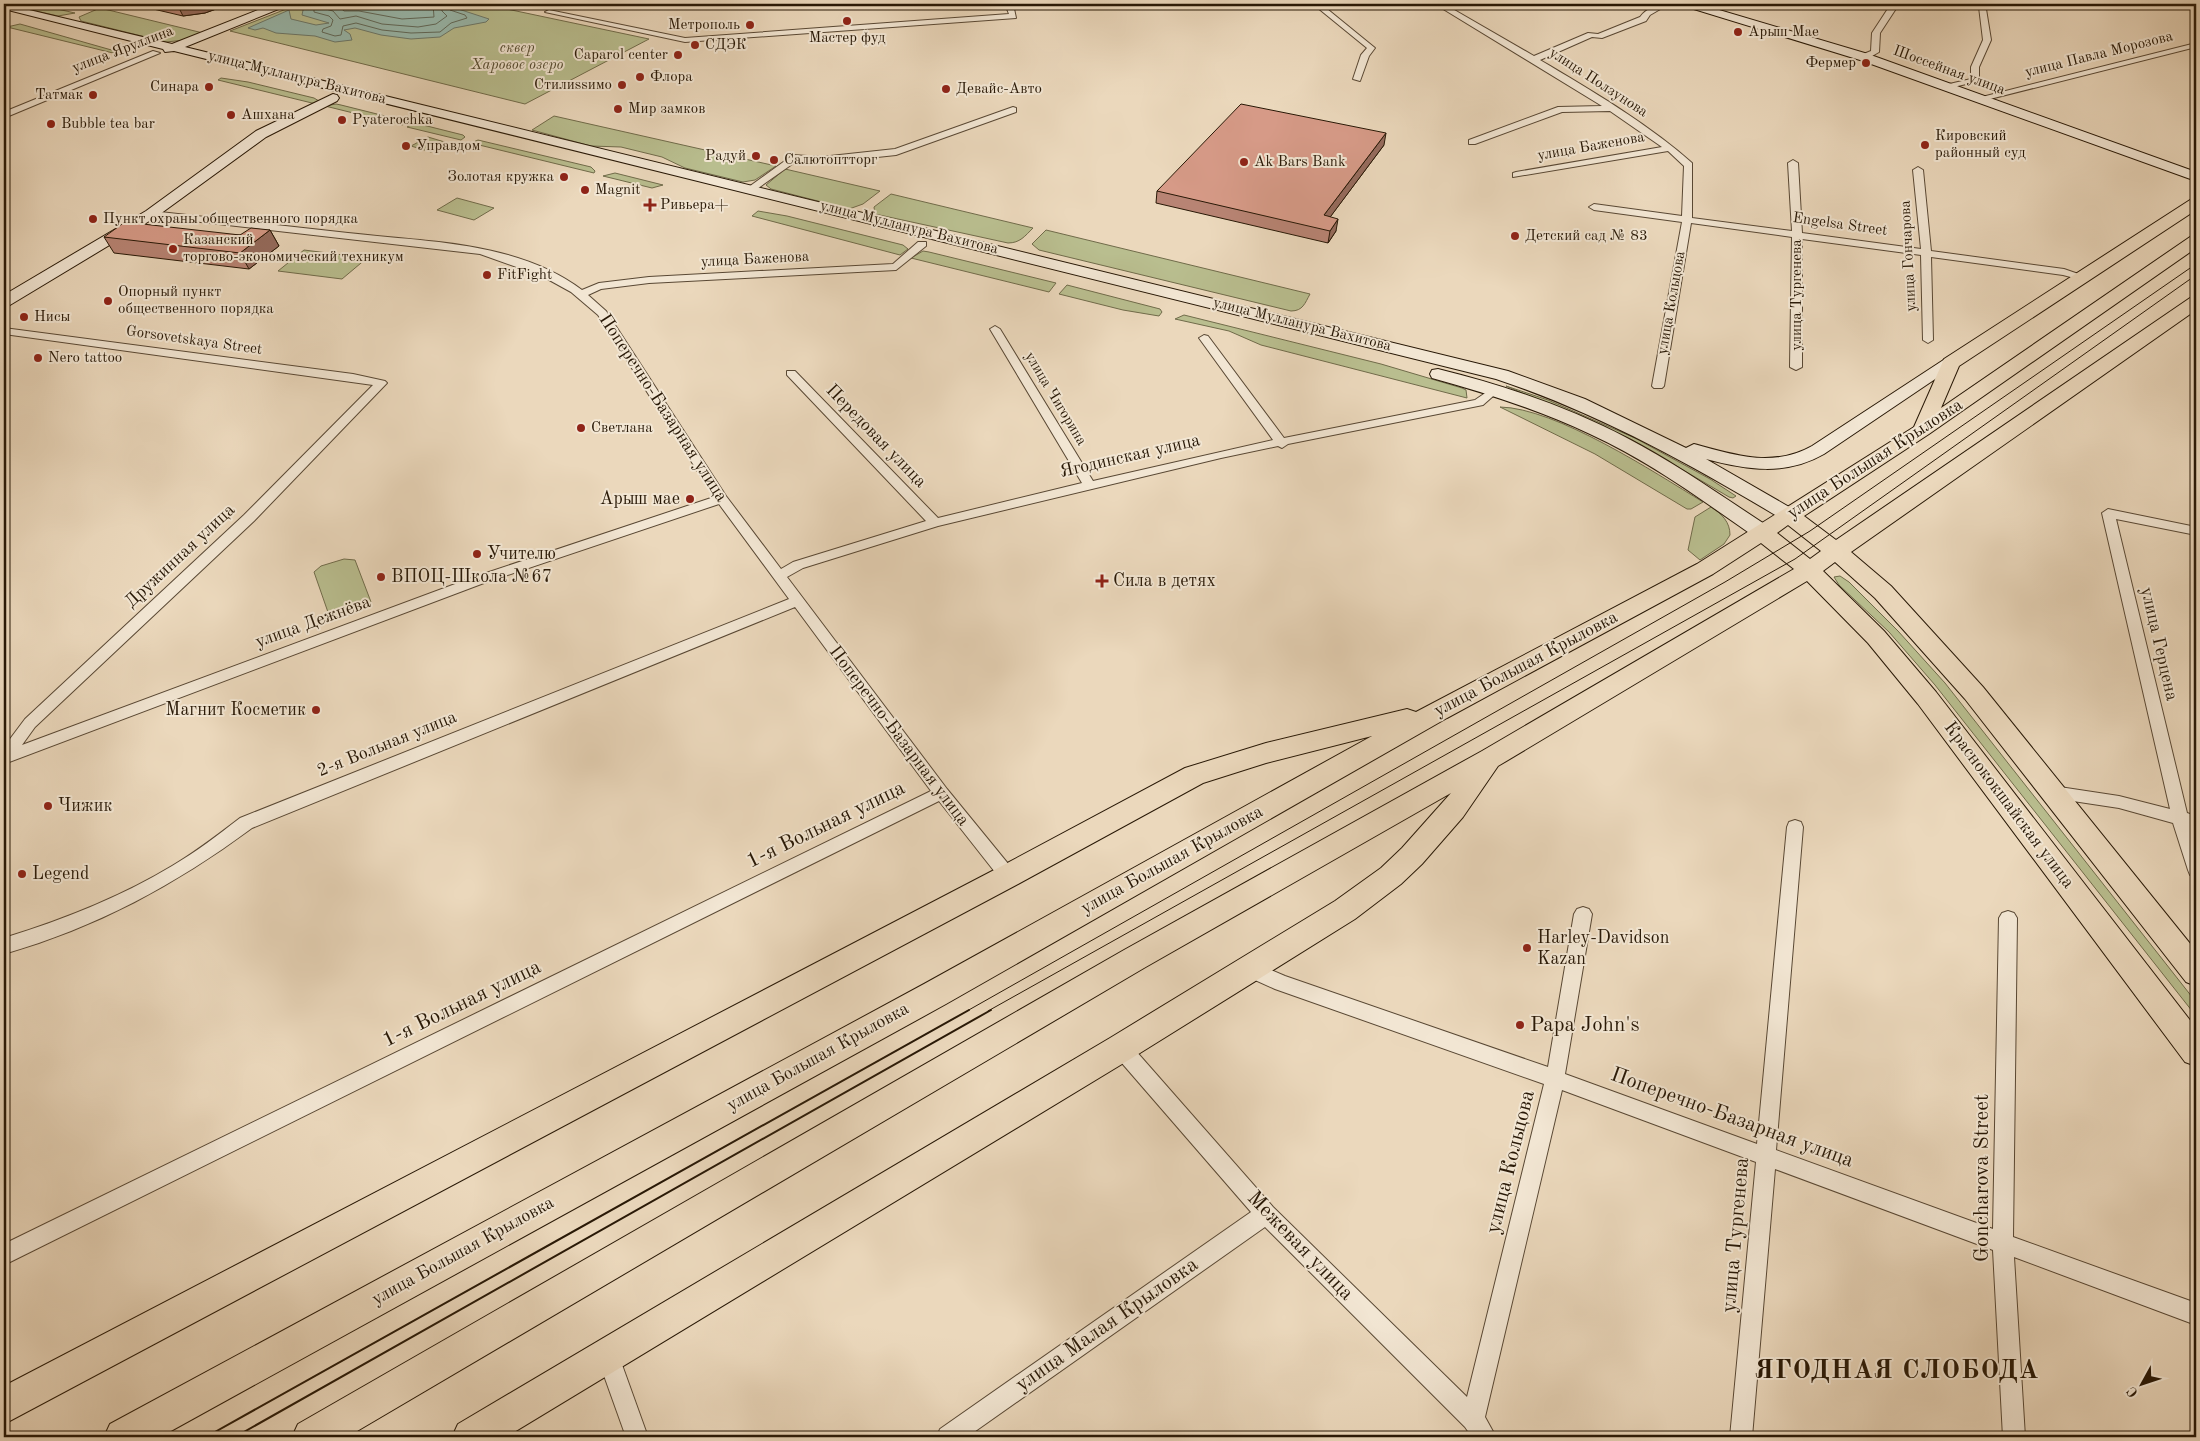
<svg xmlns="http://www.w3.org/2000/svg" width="2200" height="1441" viewBox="0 0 2200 1441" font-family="'Old Standard TT',serif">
<rect width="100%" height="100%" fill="#ebd8bc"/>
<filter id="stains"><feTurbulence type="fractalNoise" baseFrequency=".004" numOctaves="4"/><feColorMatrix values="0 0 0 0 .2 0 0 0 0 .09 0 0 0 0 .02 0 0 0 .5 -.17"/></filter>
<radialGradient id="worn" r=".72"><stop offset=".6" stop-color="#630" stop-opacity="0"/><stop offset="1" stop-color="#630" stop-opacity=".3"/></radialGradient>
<g fill="#b9be8f" stroke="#706b4a">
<polygon points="6,4 35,4 75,13 58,16"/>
<polygon points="299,4 483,4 649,39 525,104 230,31"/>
<polygon points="100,8 203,33 185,40 166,42 81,21 79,17"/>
<polygon points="20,24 115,51 113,53 7,27"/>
<polygon points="221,78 248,82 314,98 319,101 316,104 218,80"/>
<polygon points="336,104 341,105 409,122 402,125 325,106"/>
<polygon points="554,116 776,166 755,180 743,182 685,168 662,157 621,147 591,146 532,130"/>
<polygon points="415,123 463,135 465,137 461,140 407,127"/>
<polygon points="428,137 448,143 431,152 411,146"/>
<polygon points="478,140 591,167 595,171 594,173 471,143"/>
<polygon points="785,169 880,191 863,204 849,209 771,189 766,185"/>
<polygon points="615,173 663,185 652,188 603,176"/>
<path d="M891 194 1033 228C1025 236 1020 243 1008 243L875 214 874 207Z"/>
<polygon points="457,198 494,208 474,220 437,210"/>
<polygon points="758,211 787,216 903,245 908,249 900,255 752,216"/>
<path d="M1046 230 1310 294C1305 303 1303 311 1291 311L1039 250 1032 244Z"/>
<polygon points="304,250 367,258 342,279 278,271"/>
<polygon points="923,251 929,252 1056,283 1049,292 911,258"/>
<polygon points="1067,285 1160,309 1162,312 1159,316 1123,310 1059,294"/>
<polygon points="1184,315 1381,364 1462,388 1466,390 1467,398 1261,345 1229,331 1175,319"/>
<polygon points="1506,386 1548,400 1635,438 1710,479 1736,496 1733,498 1729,497 1632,440"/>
<path d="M1500 407C1556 408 1654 472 1703 502L1691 509H1687L1595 454Z"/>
<path d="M1711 507C1722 514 1730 522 1730 535L1724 544 1700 560 1688 550 1695 517Z"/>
<path d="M344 559 355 560 371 602C362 613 345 617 330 618L314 572 321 566Z"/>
<polygon points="1840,576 1849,582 1898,631 1945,683 2196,1002 2196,1016 1935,685 1889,632 1839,585 1834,577"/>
</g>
<polygon fill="#99baae" stroke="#6c796b" points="312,4 443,4 489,19 486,22 454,28 440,37 411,39 381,35 355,28 344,30 350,34 352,40 335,42 315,36 276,33 263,28 255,30 248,28 289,10 291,19 316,25 329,23 302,15 303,10"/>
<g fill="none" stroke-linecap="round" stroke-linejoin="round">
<g stroke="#60695a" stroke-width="1">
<polyline points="314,4 314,12 329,16 333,20 331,26 323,29 322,32 335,36 341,35 343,26 356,23 382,30 411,33 440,32 451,23 467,18 465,15 450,10 447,4"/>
<polyline points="321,4 322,8 333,11 340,19 356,16 382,24 418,27 436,24 447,16 442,11 441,4"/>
<polyline points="336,4 344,11 359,11 402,19 434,17 433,4"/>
</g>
<g stroke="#594834" stroke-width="2">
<g id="street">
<polygon points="1005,4 1013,4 1016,18 685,42 545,12 549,10 685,38 1009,14"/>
<polygon points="1313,4 1321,4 1375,48 1369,56 1360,81 1353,79 1361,55 1367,48"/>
<path d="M1435 4H1444L1534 56 1588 33 1598 34 1640 17C1647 8 1657 4 1669 4L1650 15 1646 21 1602 38 1592 37 1540 60C1592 91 1647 123 1692 163V218L1792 231 1788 163 1793 160 1798 163 1802 233 1921 249 1913 170 1918 167 1923 170 1931 251 2064 269 2087 277 2082 280 2063 275 1931 257 1933 340 1928 343 1923 340 1921 255 1802 239V367L1796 370 1790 367 1792 237 1691 223 1664 386 1662 388H1654L1652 386 1682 222 1594 210 1589 207 1594 204 1682 216 1684 166 1668 151 1513 177V173L1516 172 1662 147 1610 111 1562 112 1475 144H1469V140L1558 107 1602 106Z"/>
<polygon points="1510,4 1521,4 1528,7 1524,9"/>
<polygon points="1891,4 1899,4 1880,33 1879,52 1867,59 1861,59 1861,55 1871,51 1872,33"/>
<polygon points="1979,7 1986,9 1991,40 1979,67 1979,81 1945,89 1945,85 1971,79 1971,67 1983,40"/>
<polygon points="2196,43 2196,47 1978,102 1974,99"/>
<polygon points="153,51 160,53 4,118 4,112"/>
<polygon points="1013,107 1016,108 1016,112 896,155 821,163 798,160 754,191 746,189 793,155 821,157 895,149"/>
<path d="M151 211C217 218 282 226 348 233 425 242 517 241 582 290L599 283 649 277 893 264 918 242H926V246L896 270 649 283 601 289 588 295 606 311 726 496 781 569 793 562 926 521 787 375V371H795L938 518 1082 483 990 329 995 326 1000 329 1093 481 1273 440 1199 338 1204 335 1208 336 1284 438 1475 400 1494 387 1500 390 1483 405 1288 444 1282 448 1278 446 1221 458 938 526 803 568 787 577 947 789 1014 871 1016 876 1014 881 1008 883 1002 881 939 801 4 1265V1244L931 791 795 607 252 828C175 885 97 927 4 954V938C62 920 119 898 172 866 196 852 218 835 240 818L789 599 719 504 484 583 4 764V747L25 719 244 515 373 385 4 334V328L353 374 385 381 387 383 254 521 35 727 22 745 474 577 714 497 598 315 571 292 542 276 480 254 148 216V212Z"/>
<polygon points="2108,509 2196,527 2196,535 2116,519 2187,813 2196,816 2196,828 2191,827 2196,844 2196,877 2190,875 2188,870 2173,823 2119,808 2053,798 2047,796 2045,792 2047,788 2053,786 2119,796 2170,809 2102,513"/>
<polygon points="1795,820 1801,822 1803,827 1776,1150 1993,1229 1999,918 2002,913 2008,911 2014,913 2017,918 2013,1237 2196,1303 2196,1325 2014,1257 2025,1437 2003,1437 1993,1250 1775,1169 1752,1437 1730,1437 1756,1162 1562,1090 1485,1417 1496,1437 1472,1437 1465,1427 1265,1227 967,1437 937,1437 940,1429 1251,1212 1114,1054 1112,1048 1114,1042 1121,1039 1128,1042 1273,1207 1467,1397 1544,1084 1275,989 1244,975 1241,969 1244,963 1250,961 1285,976 1548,1067 1574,914 1577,909 1583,907 1589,909 1592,914 1565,1074 1757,1144 1787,827 1789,822"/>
<polygon points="608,1345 616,1348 648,1437 626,1437 597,1356 600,1348"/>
</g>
</g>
<g stroke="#281806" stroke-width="2">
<g id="secondary">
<path d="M4 4 172 44 273 4H287L286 6 185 47 1508 371 1585 399 1686 448 1694 444C1734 455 1773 468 1812 446L1945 359H1957L1959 363 1824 454C1786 476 1747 470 1706 459L1796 511 1799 515 1796 519 1789 521 1782 519C1690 464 1598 413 1496 379L174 51 165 52 163 49 4 9Z"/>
<polygon points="1682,4 1699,4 1868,54 2196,172 2196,181 1860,60 1684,6"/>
<polygon points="333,94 337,95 339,98 337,101 266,137 156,217 10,305 4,307 4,295 146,211 256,131"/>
<path d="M1438 369C1503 385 1568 407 1627 438 1677 464 1723 497 1769 527L1772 532 1769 537 1762 538 1755 537C1702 500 1649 461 1590 434 1539 410 1486 393 1432 378L1430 374 1432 370Z"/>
</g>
</g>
<g stroke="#281806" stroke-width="2">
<path id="primary" d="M2196 198V210L1959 366 1941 408 2190 237 2196 236V248L1929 434 1804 516 1836 540 2190 298 2196 297V310L1851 552 1891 586 1983 687 2196 951V986L2186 982 1965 699 1875 598 1835 562 1823 571 1884 631 1936 692 2196 1028V1066L2185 1062 1918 704 1868 643 1807 581 1498 766 1463 817 1422 864 1401 884 1355 919 1132 1058 506 1437H452L458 1424 1110 1038 1335 901 1381 868 1402 848 1451 793 1144 968 347 1437H292L298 1424 1124 950 1482 751 1794 569 1761 543 1713 574 1447 718 946 1004 160 1437H104L110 1424 924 984 1372 736 1266 763 1203 783 1018 884 4 1424V1386L998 868 1185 768 1266 743 1407 709 1416 712 1697 564 1914 427 1944 359 2190 200ZM1788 525 1821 551 1810 559 1777 533Z"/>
</g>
<use href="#street" fill="#f2e6d3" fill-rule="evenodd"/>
<use href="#secondary" fill="#f2e6d3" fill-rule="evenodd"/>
<use href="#primary" fill="#ebd8bc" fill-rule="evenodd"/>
<g stroke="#281806" stroke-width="1">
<polyline points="967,1011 1725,582 1810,531 2196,264"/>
<polyline points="988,1011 1795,559 2196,275"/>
</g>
<g stroke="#281806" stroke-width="2">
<polyline points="206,1437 969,1010"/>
<polyline points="235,1437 991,1010"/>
</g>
</g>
<g fill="#b88474" stroke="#281806">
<polygon points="132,4 230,4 205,13 183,16"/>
<polygon points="1384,145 1330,217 1336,231 1328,243 1156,203 1157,191"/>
<polygon points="270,230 279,246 249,269 114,253 104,237 240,235"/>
</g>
<g fill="#966c5e" stroke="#281806">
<polygon points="177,4 230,4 205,13 183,16"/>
<polygon points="1386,133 1384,145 1322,228 1324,215"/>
<polygon points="1338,219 1336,231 1328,243 1330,231"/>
<polygon points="270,230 279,246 249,269 240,253"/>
</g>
<g fill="#d69a87" stroke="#281806">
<polygon points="1241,104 1386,133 1324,215 1338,219 1330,231 1157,191"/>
<polygon points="125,222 240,235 251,228 270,230 240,253 104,237"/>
</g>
<g fill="#8f2418" stroke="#f2e6d3" stroke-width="2">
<circle cx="847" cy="21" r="5"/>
<circle cx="750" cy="25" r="5"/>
<circle cx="1738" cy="32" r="5"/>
<circle cx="695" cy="45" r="5"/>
<circle cx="678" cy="55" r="5"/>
<circle cx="1866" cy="63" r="5"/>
<circle cx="640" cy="77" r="5"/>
<circle cx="622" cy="85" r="5"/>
<circle cx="209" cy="87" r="5"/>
<circle cx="946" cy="89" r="5"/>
<circle cx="93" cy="95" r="5"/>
<circle cx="618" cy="109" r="5"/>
<circle cx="231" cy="115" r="5"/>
<circle cx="342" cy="120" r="5"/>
<circle cx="51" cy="124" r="5"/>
<circle cx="1925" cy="145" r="5"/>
<circle cx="406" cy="146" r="5"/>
<circle cx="756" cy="156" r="5"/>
<circle cx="774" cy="160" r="5"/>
<circle cx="1244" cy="162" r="5"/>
<circle cx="564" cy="177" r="5"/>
<circle cx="585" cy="190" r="5"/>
<path d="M647.5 197.5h5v5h5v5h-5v5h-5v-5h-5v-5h5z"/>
<circle cx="93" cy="219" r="5"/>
<circle cx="1515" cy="236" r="5"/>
<circle cx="173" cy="249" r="5"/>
<circle cx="487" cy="275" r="5"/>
<circle cx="108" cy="301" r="5"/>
<circle cx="24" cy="317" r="5"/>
<circle cx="38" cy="358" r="5"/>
<circle cx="581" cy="428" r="5"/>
<circle cx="690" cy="499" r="5"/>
<circle cx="477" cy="554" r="5"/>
<circle cx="381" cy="577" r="5"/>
<path d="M1099.5 573.5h5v5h5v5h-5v5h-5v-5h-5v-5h5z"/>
<circle cx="316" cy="710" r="5"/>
<circle cx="48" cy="806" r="5"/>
<circle cx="22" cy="874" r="5"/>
<circle cx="1527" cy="948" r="5"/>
<circle cx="1520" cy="1025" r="5"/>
</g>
<g text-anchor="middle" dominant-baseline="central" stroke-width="4" stroke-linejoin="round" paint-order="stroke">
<g font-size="15" fill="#281806" stroke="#f2e6d3" text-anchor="start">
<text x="740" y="25" text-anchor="end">Метрополь</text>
<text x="1748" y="32">Арыш Мае</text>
<text x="847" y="38" text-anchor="middle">Мастер фуд</text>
<text x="705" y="45">СДЭК</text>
<text x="668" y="55" text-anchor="end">Caparol center</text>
<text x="1856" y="63" text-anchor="end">Фермер</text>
<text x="650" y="77">Флора</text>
<text x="612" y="85" text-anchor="end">Стилиssимо</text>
<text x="199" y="87" text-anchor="end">Синара</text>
<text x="956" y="89">Девайс-Авто</text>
<text x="83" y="95" text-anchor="end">Татмак</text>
<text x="628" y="109">Мир замков</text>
<text x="241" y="115">Ашхана</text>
<text x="352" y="120">Pyaterochka</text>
<text x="61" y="124">Bubble tea bar</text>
<text x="1935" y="136">Кировский<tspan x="1935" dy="17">районный суд</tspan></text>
<text x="416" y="146">Управдом</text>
<text x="746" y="156" text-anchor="end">Радуй</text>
<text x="784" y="160">Салютоптторг</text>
<text x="1254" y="162">Ak Bars Bank</text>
<text x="554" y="177" text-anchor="end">Золотая кружка</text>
<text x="595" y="190">Magnit</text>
<text x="660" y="205">Ривьера+</text>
<text x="103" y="219">Пункт охраны общественного порядка</text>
<text x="1525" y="236">Детский сад № 83</text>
<text x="183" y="240">Казанский<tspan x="183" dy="17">торгово-экономический техникум</tspan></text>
<text x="497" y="275">FitFight</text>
<text x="118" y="292">Опорный пункт<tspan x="118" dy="17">общественного порядка</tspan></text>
<text x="34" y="317">Нисы</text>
<text x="48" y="358">Nero tattoo</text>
<text x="591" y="428">Светлана</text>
</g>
<g font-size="15" font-style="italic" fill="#544a2f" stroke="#f2e6d3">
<text x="517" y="48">сквер<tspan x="517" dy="17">Харовое озеро</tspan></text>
</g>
<g font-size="15" fill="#281806" stroke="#f2e6d3">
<text transform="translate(123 50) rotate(-21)">улица Яруллина</text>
<text transform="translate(2099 55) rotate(-14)">улица Павла Морозова</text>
<text transform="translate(1949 71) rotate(20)">Шоссейная улица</text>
<text transform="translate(297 78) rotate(14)">улица Мулланура Вахитова</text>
<text transform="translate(1598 83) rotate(33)">улица Ползунова</text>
<text transform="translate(1591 147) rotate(-10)">улица Баженова</text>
<text transform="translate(1840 225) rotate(8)">Engelsa Street</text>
<text transform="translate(909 228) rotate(14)">улица Мулланура Вахитова</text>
<text transform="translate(1909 256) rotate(-93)">улица Гончарова</text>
<text transform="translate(755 260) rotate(-3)">улица Баженова</text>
<text transform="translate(1797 295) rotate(-90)">улица Тургенева</text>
<text transform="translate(1672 303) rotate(-80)">улица Кольцова</text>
<text transform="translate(1302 325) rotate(14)">улица Мулланура Вахитова</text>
<text transform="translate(194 341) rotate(8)">Gorsovetskaya Street</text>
<text transform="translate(1055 399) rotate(59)">улица Чигорина</text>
</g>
<g font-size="18" fill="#281806" stroke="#f2e6d3">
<text transform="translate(663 408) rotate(57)">Поперечно-Базарная улица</text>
<text transform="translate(876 436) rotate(46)">Передовая улица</text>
<text transform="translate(1130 456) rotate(-13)">Ягодинская улица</text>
<text transform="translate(1875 459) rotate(-33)">улица Большая Крыловка</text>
<text transform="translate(180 556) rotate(-43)">Дружинная улица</text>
<text transform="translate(313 622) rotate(-20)">улица Дежнёва</text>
<text transform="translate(2159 644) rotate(77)">улица Герцена</text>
<text transform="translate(1526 664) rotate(-28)">улица Большая Крыловка</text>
<text transform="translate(899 736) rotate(53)">Поперечно-Базарная улица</text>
<text transform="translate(387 744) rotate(-22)">2-я Вольная улица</text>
<text transform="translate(2009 805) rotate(53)">Краснококшайская улица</text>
<text transform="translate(1172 860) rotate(-29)">улица Большая Крыловка</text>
<text transform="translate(818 1057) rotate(-29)">улица Большая Крыловка</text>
<text transform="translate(463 1251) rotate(-29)">улица Большая Крыловка</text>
</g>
<g font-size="18" fill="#281806" stroke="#f2e6d3" text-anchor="start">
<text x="680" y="499" text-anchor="end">Арыш мае</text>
<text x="487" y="554">Учителю</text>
<text x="391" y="577">ВПОЦ-Школа №67</text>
<text x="1113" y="581">Сила в детях</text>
<text x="306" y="710" text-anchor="end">Магнит Косметик</text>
<text x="58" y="806">Чижик</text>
<text x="32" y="874">Legend</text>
<text x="1537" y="938">Harley-Davidson<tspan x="1537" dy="21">Kazan</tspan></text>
</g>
<g font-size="21" fill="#281806" stroke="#f2e6d3">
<text transform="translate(826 825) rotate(-26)">1-я Вольная улица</text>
<text transform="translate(462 1004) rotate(-26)">1-я Вольная улица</text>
<text transform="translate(1732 1118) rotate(20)">Поперечно-Базарная улица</text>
<text transform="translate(1511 1162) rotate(-76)">улица Кольцова</text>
<text transform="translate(1982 1178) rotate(-90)">Goncharova Street</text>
<text transform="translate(1736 1235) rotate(-85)">улица Тургенева</text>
<text transform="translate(1300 1246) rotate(46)">Межевая улица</text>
<text transform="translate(1107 1325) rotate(-35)">улица Малая Крыловка</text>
</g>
<g font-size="21" fill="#281806" stroke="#f2e6d3" text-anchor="start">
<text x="1530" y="1025">Papa John's</text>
</g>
<g font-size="26" font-weight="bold" letter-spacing="1" fill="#281806" stroke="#f2e6d3">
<text x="1897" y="1371">ЯГОДНАЯ СЛОБОДА</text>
</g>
</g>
<rect width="2200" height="1441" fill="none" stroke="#ebd8bc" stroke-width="20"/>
<rect x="5" y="5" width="2190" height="1431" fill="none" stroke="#281806" stroke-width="2.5"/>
<rect x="10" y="10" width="2180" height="1421" fill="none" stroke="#281806"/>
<g transform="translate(2142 1384) rotate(230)" stroke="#f2e6d3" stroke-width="4" paint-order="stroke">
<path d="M0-4L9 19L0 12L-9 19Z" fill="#281806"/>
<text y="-8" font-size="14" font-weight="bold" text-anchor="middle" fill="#281806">С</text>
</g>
<rect width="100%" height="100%" filter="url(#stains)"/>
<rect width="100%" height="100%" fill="url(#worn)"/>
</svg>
